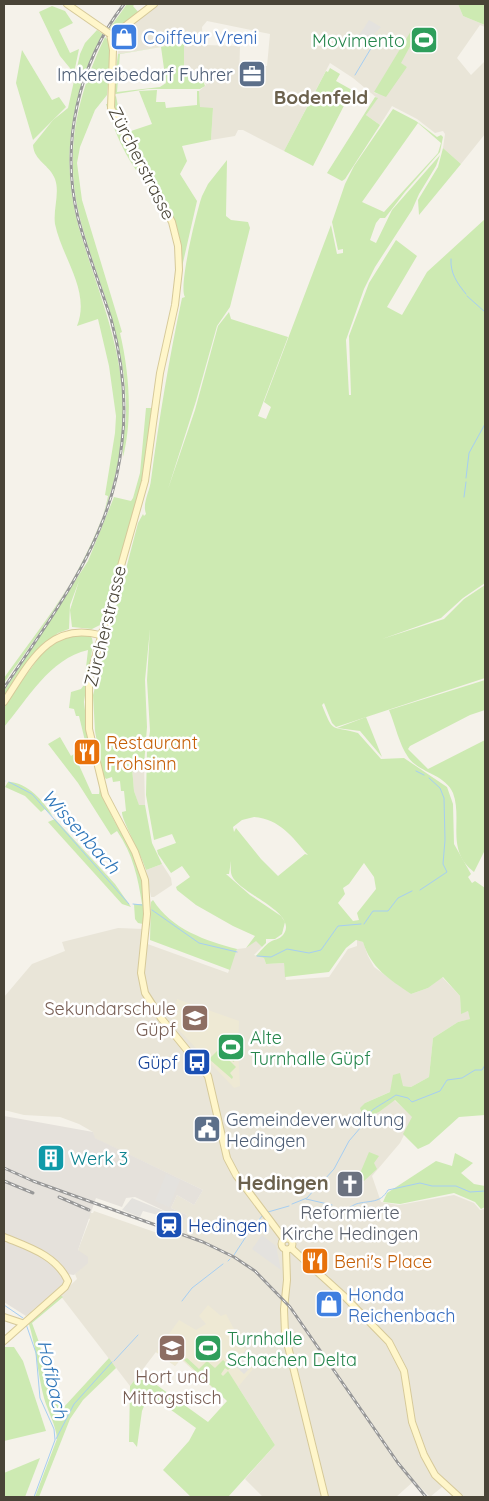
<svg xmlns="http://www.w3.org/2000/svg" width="489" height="1501" viewBox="0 0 489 1501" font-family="Quicksand,sans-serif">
<rect width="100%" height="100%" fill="#f5f2ea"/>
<g fill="#e9e5d8" fill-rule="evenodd">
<path d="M158 4H458L463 16 485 25V27L480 25 457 58 471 75 485 61V134L461 164 443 148 445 134 443 131 435 133 417 119 392 106 380 125 366 115 377 98 353 78 330 63 284 151 243 130H238L235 136 211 140 213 108H200L199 91 206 85 201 74 184 75 183 43 118 54 119 41 130 25ZM207 21 270 34 267 66 245 65 243 80H239L240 46 203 45 202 27ZM414 27 417 43 413 41 400 63 407 67 381 94 374 93Z"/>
<polygon points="144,765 145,805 139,806 134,791 132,767"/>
<polygon points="162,864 171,878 172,885 154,897 151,897 146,870"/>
<polygon points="118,928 144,929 142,942 228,973 237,949 246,948 256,940 262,947 254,955 264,958 266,964 284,963 286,980 329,977 348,949 357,946 357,940 363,942 368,956 374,967 411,994 428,988 442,977 460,996 461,1013 468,1011 471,1019 458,1022 433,1038 429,1077 411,1087 403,1086 365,1103 365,1118 379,1112 394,1100 413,1117 400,1143 372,1176 381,1202 399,1205 454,1195 474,1203 480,1210 485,1209 485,1497 463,1497 447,1483 430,1497 414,1481 396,1497 263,1497 245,1479 275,1445 228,1371 213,1388 181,1359 175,1366 156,1352 130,1386 60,1295 77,1279 75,1274 88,1262 78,1250 90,1219 88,1218 90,1213 93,1213 94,1211 169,1237 176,1226 187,1215 171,1208 177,1195 194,1205 203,1190 94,1138 93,1132 79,1124 60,1117 24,1115 4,1110 4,997 32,964 65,951 62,942"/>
</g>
<polygon fill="#e5e1db" points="4,1116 93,1132 95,1138 203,1190 194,1205 177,1195 171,1208 187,1215 184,1220 135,1197 126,1198 122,1207 96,1198 78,1250 88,1257 88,1263 74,1275 67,1274 63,1284 26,1316 4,1302"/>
<g fill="#eee9d4">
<polygon points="177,999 239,1021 238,1047 240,1086 234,1088 171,1022"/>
<polygon points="208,1305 221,1316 226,1314 244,1348 259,1358 259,1362 238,1387 228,1371 213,1388 181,1359 175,1366 156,1352 179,1320 196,1330 206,1324 199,1316"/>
</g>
<g fill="#cdeab2" fill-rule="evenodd">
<polygon points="127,4 135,4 133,6 139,13 115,31 109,29"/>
<polygon points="458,4 485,4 485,25 463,16"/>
<polygon points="52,6 65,11 73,23 59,30 70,53 79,49 74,73 60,56 39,12"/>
<polygon points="414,26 418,35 417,43 413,41 401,63 407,67 386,97 374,92"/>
<path d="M97 30 103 34C69 101 59 166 82 238 100 297 124 352 123 414 121 519 62 602 4 683V678C42 624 95 562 108 496L105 495 115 433 116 416 109 366 98 319 77 326C91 291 62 258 55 224 53 209 60 193 55 179 50 165 34 161 33 145L53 120 68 108 80 54 85 43Z"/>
<path d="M105 37 109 41 110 63 107 95 95 110 80 147 77 163 82 200 122 332 120 333C129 371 133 418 123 457 121 446 126 426 126 413 126 391 124 370 119 349 112 310 96 274 85 236 62 164 73 104 105 37Z"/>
<path d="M184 43V75L201 74 205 86 200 89H148L116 94 113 93 118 54ZM161 47 166 83 160 87 117 92 120 54Z"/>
<polygon points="22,50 52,100 59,97 66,107 33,140 16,83"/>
<polygon points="330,68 340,74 336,81 352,90 313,166 284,151 326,71 328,72"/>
<polygon points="157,90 156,102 165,102 166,108 197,105 197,91 199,91 200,107 213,108 211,140 182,146 187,161 180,174 197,201 182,267 179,236 175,221 114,106 113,98 116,96 120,116 128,132 152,124 139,91"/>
<polygon points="375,97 378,98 366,115 380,125 345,179 342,181 327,173"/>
<path d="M106 104H107L150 185C130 170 113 129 106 104Z"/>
<path d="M393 109 416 121 437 137 441 135 443 137 440 152 405 192 385 218H380L376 223 370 240 376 243 392 210 440 155 436 166 419 194 412 210 375 267 364 289 346 340 349 395H351L349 336 369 283 396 240 417 256 387 307 402 315 427 272 485 219V583L463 598 441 618 382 639 444 619 464 599 485 585V678L336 727 332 723 324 703 322 705C334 735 331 725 358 733L381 759 404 758 447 787 453 804 454 844 471 874 468 877 472 883 475 881 485 888V1115L459 1117 429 1144 418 1149 403 1134 412 1117 395 1100 379 1112 364 1119 360 1108 365 1103 390 1092 393 1075 400 1073 403 1086 411 1087 429 1077 433 1038 458 1022 470 1019 468 1011 461 1014 460 996 443 977 428 988 411 994C389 979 371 968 363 942L356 940 346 948 329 972 285 977 284 963 266 964 264 958 256 956C260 952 265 945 270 942 275 939 279 940 283 935 300 913 240 894 232 876 230 872 231 865 231 861L229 874H226L250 895 281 916 285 922 282 934 275 939H266V943L262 947 256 941 246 948 255 936 233 926 196 905 177 890 176 887 190 877 182 866 171 873 158 854 157 850 176 843 172 834 154 840 146 795 147 751 150 731 147 680 150 629 145 680 147 727 144 765 132 767 134 791 139 805H145L152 843 162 864 146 870C142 856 121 819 122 812L126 811 124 791H121L120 781 113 782 112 777 106 779 103 775 95 731 93 695 138 523 143 514 144 516 146 514C142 503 150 491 151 480 159 419 169 359 182 298L185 297C178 287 197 210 202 196L208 184 227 160 226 216 231 220 248 222 250 228 230 307 217 326 196 401 168 489 195 410 218 326 229 312 231 319 288 337 258 416 266 419 271 407 264 402 331 225 337 254 343 253V249L338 250 332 222 345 184 354 166ZM418 123 441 143 438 153 384 212 362 202ZM254 817C280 819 292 837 308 855L305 854 278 876 261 859 236 828 234 832 233 827 242 820ZM364 863 374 877 376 889 357 913 359 920 353 921 338 903 345 894 343 888 349 884Z"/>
<polygon points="443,148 461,164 419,215 418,200 438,167"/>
<polygon points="146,408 153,408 139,499 100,625 92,629 72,627 70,610 79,581 70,605 69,629 58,633 45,643 4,697 4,691 88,561 114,497 131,501 133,498 140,473"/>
<path d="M89 635 92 638 93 644 84 702 89 743 86 745 79 716H76L74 709 69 708 71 692 81 689 84 685 88 650C49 659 28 699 4 727V705L43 652 62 636Z"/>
<path d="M485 680V710L470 715 410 746 408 749 428 769 485 740V850L474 872C445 850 463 820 453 793 445 774 419 773 408 757 399 744 395 724 389 710Z"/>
<polygon points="366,717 382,757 360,731 337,728"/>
<path d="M60 737 71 756 74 754 92 794H99L100 785C113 836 155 863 143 924L138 923 135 919 134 904H142C138 878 133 854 117 831L111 835 78 783 48 744Z"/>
<path d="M8 782C26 781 45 802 53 817L45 809 41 812 25 796 5 787Z"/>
<polygon points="55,819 115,884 131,907 122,904 48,822"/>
<path d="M153 900C171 929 206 941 237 949L230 970 150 940 151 902Z"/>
<polygon points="218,1050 224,1055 235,1057 234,1062 226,1057 236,1067 230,1073 233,1077 232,1079 209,1059"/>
<polygon points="369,1152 379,1156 374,1163 377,1169 364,1181 360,1178 356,1182 352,1177 361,1171"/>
<polygon points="455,1153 473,1163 461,1173 474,1184 485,1186 485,1207 481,1209 475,1202 454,1193 400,1204 383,1202 387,1193 436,1161 452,1166"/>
<path d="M60 1295 63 1297 32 1323 40 1345 47 1384 63 1408 109 1358 116 1368 83 1400 70 1419 39 1497H35L57 1439C56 1425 48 1412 44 1398 37 1372 37 1349 28 1321Z"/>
<polygon points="4,1347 14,1347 23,1361 46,1431 4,1441"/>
<polygon points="187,1358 199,1369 207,1361 215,1368 223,1360 231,1367 228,1370 225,1368 221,1374 223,1376 228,1371 275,1445 228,1497 191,1497 163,1470 189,1441 196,1428 149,1394 142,1411 137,1447 133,1442 129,1442 130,1386 140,1373 208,1422 227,1401 184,1360"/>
<polygon points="40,1458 25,1497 4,1497 4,1473"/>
</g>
<g fill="#e4e2de">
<polygon points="369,20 381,27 375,33 369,45 358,37"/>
<polygon points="166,1174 180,1180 169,1207 155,1201"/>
<polygon points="132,1198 171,1214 169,1218 143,1211 140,1217 122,1210"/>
<polygon points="262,1235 276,1246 281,1270 252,1249"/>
<polygon points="246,1350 256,1357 254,1364 244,1374 233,1364"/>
</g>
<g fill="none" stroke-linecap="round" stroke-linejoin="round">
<g stroke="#a6cef2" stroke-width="1">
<polyline points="355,75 379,35"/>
<path d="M451 259C450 273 457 283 466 294"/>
<polyline points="467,296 485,312"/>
<polyline points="466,478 469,453 485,424"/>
<polyline points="464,497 466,482"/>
<polyline points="416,771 424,775"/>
<polyline points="4,781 5,781"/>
<polyline points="9,782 32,794 129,904"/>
<polyline points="420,890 447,872 443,864 445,840 444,798 440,788 429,778"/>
<polyline points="133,904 142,905"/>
<polyline points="152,910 199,943 237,952"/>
<polyline points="364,924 373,911 388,911 398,898 412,891"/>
<polyline points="257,956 271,957 287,949 309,953 321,950 338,926 361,924"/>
<path d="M325 1179 334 1169 349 1141 361 1127V1121C370 1109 383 1104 396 1095L408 1098 412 1102 440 1091 447 1080 462 1078 475 1070H482L485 1065"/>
<polyline points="306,1199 332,1205"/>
<polyline points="292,1204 307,1198 322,1181"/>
<path d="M341 1210C347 1210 351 1206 356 1204 370 1200 380 1204 388 1190L420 1183 432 1186H456L470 1192 485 1191"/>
<polyline points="268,1212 289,1206"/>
<polyline points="253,1228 262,1216"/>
<polyline points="234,1255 249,1232"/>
<polyline points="228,1261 230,1259"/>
<polyline points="182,1301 192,1288 223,1264"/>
<polyline points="4,1305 23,1318"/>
<polyline points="26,1324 36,1353 40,1398 54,1429 55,1440 34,1497"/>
<polyline points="4,1344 19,1332"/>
<polyline points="114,1361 138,1335"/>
<polyline points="56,1439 74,1404 112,1362"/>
</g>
<g stroke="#d6c999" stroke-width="8">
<g id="secondary">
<polyline points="67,4 103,29"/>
<polyline points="110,34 113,50 111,108 172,222 178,246 179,270 175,305 160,373 145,481 89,679 89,729 105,795 135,852 145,880 147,914 141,973 145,993 161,1018 208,1076 227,1158 236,1175 284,1239"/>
<polyline points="111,37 154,4"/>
<path d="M4 702C29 665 48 621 100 635"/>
<path d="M4 1237C28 1247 56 1255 68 1281L65 1287 4 1341"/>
<circle cx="287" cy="1244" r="5.5"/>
<polyline points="291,1248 345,1297 389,1342 404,1371 412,1422 424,1455 435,1475 459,1497"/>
<polyline points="286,1250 287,1280 284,1309 285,1334 325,1497"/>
<polyline points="4,1317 22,1323"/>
</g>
</g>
<use href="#secondary" stroke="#fff6ca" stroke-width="6"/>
<g stroke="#989898" stroke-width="3">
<g id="rail">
<path d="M4 688C55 611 113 537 122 442 127 401 122 359 111 319 100 285 87 252 78 218 60 144 78 64 124 4"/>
<polyline points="4,1168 33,1181 203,1242 234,1257 255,1271 290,1307 398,1463 426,1497"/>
<polyline points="4,1181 33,1193"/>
<polyline points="59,1197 89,1210"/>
</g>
</g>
<use href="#rail" stroke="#fff" stroke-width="1" stroke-dasharray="4" stroke-linecap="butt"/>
<g stroke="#d6c999" stroke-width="8" stroke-linecap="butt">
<polyline id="secondary-bridge" points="103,29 110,34"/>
</g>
<use href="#secondary-bridge" stroke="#fff6ca" stroke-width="6"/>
</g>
<defs>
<g id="shop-square" transform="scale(1.4375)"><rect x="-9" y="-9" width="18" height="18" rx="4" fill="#3f7fe0" stroke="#fff"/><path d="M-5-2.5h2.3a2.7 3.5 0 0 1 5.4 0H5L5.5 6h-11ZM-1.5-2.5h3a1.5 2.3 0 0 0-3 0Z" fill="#fff"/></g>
<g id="stadium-square" transform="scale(1.4375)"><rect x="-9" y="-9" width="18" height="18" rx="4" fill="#2e9e5b" stroke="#fff"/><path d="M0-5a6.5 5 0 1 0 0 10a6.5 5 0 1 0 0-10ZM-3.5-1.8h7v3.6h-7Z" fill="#fff"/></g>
<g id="office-square" transform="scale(1.4375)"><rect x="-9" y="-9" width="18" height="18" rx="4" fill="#5c6f8a" stroke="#fff"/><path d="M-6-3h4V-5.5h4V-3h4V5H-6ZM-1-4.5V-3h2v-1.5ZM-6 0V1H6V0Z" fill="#fff"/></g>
<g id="restaurant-square" transform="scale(1.4375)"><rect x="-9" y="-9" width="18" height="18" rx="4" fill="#e8710a" stroke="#fff"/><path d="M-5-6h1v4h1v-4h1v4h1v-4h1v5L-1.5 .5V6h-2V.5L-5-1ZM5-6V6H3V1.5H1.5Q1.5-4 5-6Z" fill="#fff"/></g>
<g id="school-square" transform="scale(1.4375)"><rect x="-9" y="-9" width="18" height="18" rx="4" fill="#8d6e63" stroke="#fff"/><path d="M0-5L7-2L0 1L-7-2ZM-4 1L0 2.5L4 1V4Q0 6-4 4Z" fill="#fff"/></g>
<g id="bus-square" transform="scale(1.4375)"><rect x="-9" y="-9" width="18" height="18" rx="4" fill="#1a4fb4" stroke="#fff"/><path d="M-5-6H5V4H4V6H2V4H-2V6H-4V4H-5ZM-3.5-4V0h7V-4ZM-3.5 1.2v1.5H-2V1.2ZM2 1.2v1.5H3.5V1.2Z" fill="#fff"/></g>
<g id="civic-square" transform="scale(1.4375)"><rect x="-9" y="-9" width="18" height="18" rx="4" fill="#5c6f8a" stroke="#fff"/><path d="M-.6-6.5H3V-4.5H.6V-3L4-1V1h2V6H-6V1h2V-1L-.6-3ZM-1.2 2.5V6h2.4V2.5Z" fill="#fff"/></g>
<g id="building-square" transform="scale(1.4375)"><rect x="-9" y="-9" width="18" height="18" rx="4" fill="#0f9aa8" stroke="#fff"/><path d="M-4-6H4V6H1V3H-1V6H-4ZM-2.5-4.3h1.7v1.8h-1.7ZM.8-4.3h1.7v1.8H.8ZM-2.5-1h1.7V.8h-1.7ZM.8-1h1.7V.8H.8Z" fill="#fff"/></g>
<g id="church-square" transform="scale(1.4375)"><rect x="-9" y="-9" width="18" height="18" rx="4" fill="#6b7280" stroke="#fff"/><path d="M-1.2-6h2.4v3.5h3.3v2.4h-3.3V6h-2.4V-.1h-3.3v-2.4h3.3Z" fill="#fff"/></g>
<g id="station-square" transform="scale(1.4375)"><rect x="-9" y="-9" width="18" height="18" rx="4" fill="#1a4fb4" stroke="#fff"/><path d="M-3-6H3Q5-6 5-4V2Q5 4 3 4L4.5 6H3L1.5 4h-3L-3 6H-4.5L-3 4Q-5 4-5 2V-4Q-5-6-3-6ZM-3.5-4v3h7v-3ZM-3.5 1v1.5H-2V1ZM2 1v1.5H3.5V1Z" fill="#fff"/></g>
</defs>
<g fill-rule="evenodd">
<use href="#shop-square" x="124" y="37"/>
<use href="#stadium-square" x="424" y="40"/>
<use href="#office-square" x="252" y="74"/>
<use href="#restaurant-square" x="87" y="752"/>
<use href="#school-square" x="195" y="1018"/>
<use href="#stadium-square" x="231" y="1047"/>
<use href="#bus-square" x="197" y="1062"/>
<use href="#civic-square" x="207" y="1129"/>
<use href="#building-square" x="51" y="1158"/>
<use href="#church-square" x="350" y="1184"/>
<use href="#station-square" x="169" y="1225"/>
<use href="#restaurant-square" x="315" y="1261"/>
<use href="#shop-square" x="329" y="1304"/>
<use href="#school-square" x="172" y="1348"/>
<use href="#stadium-square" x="208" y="1348"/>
</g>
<g text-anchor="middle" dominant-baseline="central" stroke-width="5" stroke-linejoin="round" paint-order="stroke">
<g font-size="18" fill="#366cbe" stroke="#fff" text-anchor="start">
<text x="143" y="37">Coiffeur Vreni</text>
<text x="348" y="1294">Honda<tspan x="348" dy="21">Reichenbach</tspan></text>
</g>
<g font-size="18" fill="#27864d" stroke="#fff" text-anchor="start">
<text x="405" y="40" text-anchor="end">Movimento</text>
<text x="250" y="1037">Alte<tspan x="250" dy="21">Turnhalle Güpf</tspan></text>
<text x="227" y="1338">Turnhalle<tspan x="227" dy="21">Schachen Delta</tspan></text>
</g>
<g font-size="18" fill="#4e5e75" stroke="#fff" text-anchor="end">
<text x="233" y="74">Imkereibedarf Fuhrer</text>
<text x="226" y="1119" text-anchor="start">Gemeindeverwaltung<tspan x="226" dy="21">Hedingen</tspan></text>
</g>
<g font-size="18" fill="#494437" stroke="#fff">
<text transform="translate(142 163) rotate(63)">Zürcherstrasse</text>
<text transform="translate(105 626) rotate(-76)">Zürcherstrasse</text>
</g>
<g font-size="18" fill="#c56008" stroke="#fff" text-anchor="start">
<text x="106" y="742">Restaurant<tspan x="106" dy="21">Frohsinn</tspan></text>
<text x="334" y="1261">Beni's Place</text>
</g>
<g font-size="18" fill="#785e54" stroke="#fff" text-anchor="end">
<text x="176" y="1008">Sekundarschule<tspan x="176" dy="21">Güpf</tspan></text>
<text x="172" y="1376" text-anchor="middle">Hort und<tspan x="172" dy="21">Mittagstisch</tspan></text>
</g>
<g font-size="18" fill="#164399" stroke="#fff" text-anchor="end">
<text x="178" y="1062">Güpf</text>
<text x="188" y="1225" text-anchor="start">Hedingen</text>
</g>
<g font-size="18" fill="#0d838f" stroke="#fff" text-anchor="start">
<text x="70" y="1158">Werk 3</text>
</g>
<g font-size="18" fill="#5b616d" stroke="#fff">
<text x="350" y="1212">Reformierte<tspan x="350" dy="21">Kirche Hedingen</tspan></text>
</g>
<g font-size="19" font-weight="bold" fill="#6c624e" stroke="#fff">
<text x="321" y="97">Bodenfeld</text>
</g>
<g font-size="19" font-style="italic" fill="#2d75b9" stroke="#fff">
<text transform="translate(81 831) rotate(48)">Wissenbach</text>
<text transform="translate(53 1379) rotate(77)">Hofibach</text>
</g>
<g font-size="20" font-weight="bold" fill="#6c624e" stroke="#fff">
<text x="283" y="1182">Hedingen</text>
</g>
</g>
<rect width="489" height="1501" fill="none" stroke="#494437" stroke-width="10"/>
</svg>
